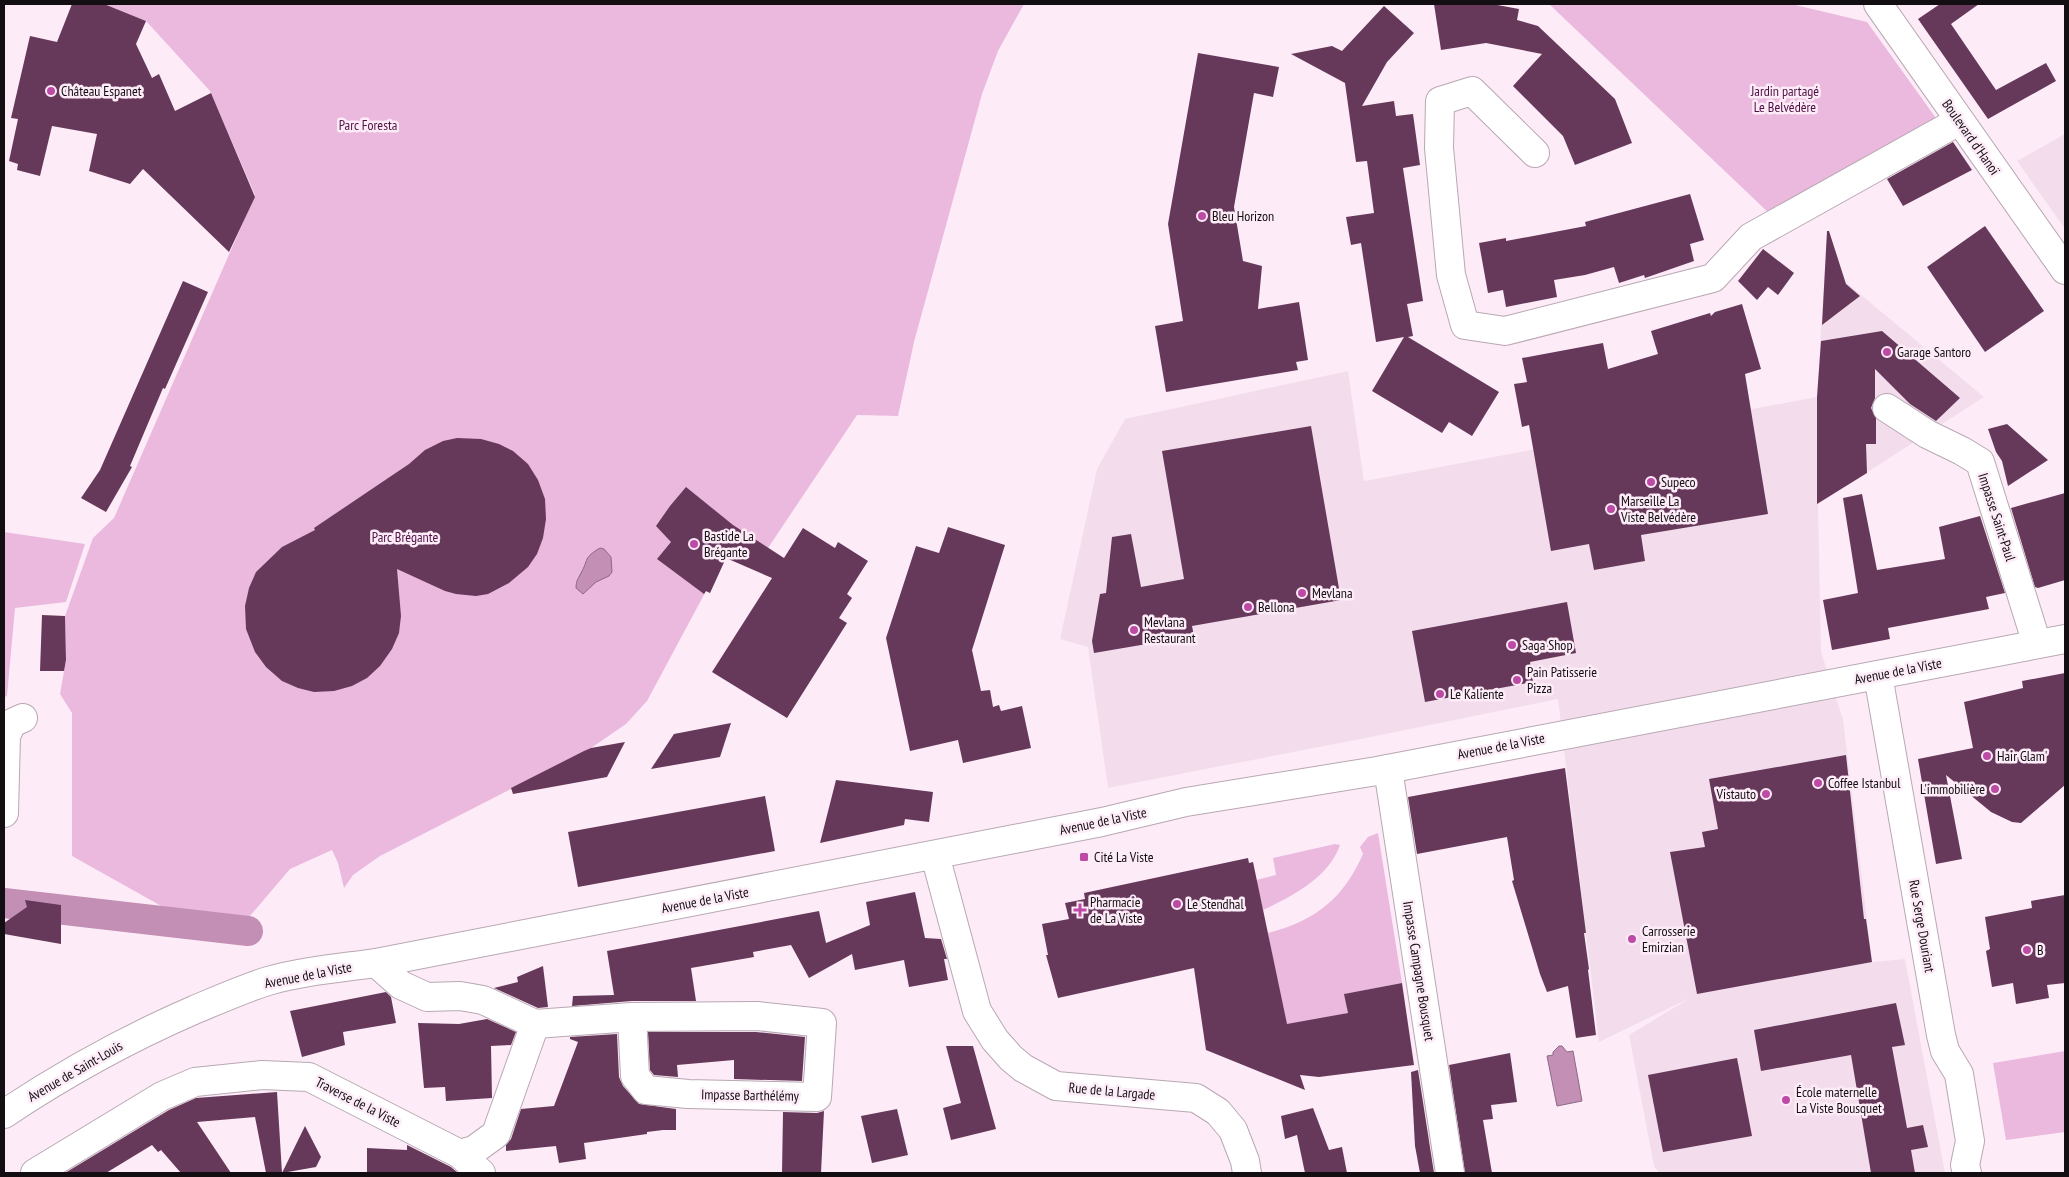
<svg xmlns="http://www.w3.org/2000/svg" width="2069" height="1177" viewBox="0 0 2069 1177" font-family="'PT Sans Narrow',sans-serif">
<rect width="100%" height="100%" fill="#fdecf8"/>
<g fill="#f3dded">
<polygon points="2065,134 2065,229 2017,161"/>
<polygon points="1825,265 1984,397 1818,504 1821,652 1843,719 1872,962 1905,959 1945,1173 1659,1173 1654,1166 1629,1035 1690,998 1599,1042 1558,699 1371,737 1108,788 1088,647 1060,639 1097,469 1125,419 1348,371 1364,481 1817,397"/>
</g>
<g fill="#eab9dd">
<polygon points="104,4 1024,4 998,51 982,94 914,342 898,416 857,415 768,548 726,558 710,593 706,591 647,701 626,724 591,748 380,856 353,875 344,888 338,863 332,850 290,869 243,924 172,912 72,856 72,713 60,694 66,660 65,616 93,538 114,518 255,195 210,91 146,21"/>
<polygon points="1549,4 1791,4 1867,22 1938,121 1771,215"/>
<polygon points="4,532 85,544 66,602 15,608 7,696 4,697"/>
<path d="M1378 833 1402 983 1345 994 1348 1013 1205 1043 1197 990 1276 976 1268 933C1315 921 1343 899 1363 854L1360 847 1368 837Z"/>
<path d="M1335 844 1340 845C1329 877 1293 896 1263 910L1256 880 1276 875 1273 858Z"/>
<polygon points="2065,1051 2065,1132 2006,1140 1993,1063"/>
</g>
<g fill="#c38fb5" stroke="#8e6884">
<path d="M600 548 604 549 611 557 612 572 609 576 596 582 583 594 576 588C576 581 578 579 581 573 589 559 583 558 600 548Z"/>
<polygon points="1559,1046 1562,1046 1567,1052 1573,1051 1582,1101 1557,1106 1547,1056 1553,1055 1553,1052"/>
</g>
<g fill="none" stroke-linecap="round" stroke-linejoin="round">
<polyline stroke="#c38fb5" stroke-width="30" points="4,903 248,931"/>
</g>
<g fill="#66395b">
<polygon points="72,4 104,4 146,21 136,44 152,78 159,74 175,111 211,93 255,197 229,252 143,169 130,184 89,171 97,134 52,126 40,176 17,170 18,164 9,161 18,119 11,118 30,36 57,42"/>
<polygon points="1434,4 1492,4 1519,9 1517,20 1538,26 1615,99 1632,143 1575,165 1563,136 1513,86 1542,54 1486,43 1441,50"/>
<polygon points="1940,4 1979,4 1951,24 1996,90 2046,63 2056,81 1988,119 1918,19"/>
<polygon points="1384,6 1414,33 1387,62 1362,106 1394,101 1396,116 1413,114 1420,165 1403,168 1423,301 1407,304 1413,336 1408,337 1499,392 1472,436 1449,422 1442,433 1372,391 1404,337 1376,342 1361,243 1351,245 1346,217 1374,213 1367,161 1356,162 1345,83 1291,54 1332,46 1342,51"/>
<polygon points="1198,53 1279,67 1273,97 1254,93 1234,207 1243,261 1262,266 1258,309 1299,302 1308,360 1296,362 1298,370 1166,392 1155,326 1183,321 1168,224"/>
<polygon points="1953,142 1972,170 1903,206 1887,179"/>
<polygon points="1690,194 1704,240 1690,244 1694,261 1645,278 1644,275 1619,283 1614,267 1585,275 1554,280 1557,297 1506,307 1503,290 1488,293 1479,243 1506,238 1506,241 1586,226 1585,222"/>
<polygon points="1985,226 2044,311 1985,352 1927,267"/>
<polygon points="1827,231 1829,231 1846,284 1860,296 1822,325"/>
<polygon points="1763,249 1794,273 1778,295 1768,287 1757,300 1738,281"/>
<polygon points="183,281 208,292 165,389 163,388 130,466 132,467 106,512 81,498 100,470"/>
<polygon points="1742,304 1761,369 1745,374 1768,514 1641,535 1645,561 1594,570 1589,544 1551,551 1529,425 1522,427 1514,384 1527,382 1522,358 1603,343 1608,369 1658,354 1651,331 1710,313 1711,316 1715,312"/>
<polygon points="1882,331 1960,398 1936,421 1910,404 1875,369 1875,398 1871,408 1876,418 1876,444 1866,444 1867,473 1817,504 1817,397 1821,341"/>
<polygon points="2007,424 2048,460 2008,486 2002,461 1996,452 1988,429"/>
<polygon points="1311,426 1341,600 1192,626 1194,636 1094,653 1092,641 1100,594 1106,593 1112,537 1131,534 1141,587 1184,579 1162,451"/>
<polygon points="457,438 481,439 499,444 513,451 528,464 538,480 545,499 546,519 543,538 537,554 528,567 509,583 488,594 476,596 456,594 445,591 397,569 401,616 399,633 392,649 380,666 367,678 352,686 334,691 314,692 298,688 282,681 266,667 255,652 246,629 245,606 249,588 256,572 282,547 315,530 314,528 409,464 425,450 443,441"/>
<polygon points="686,487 733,525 784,558 803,528 835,548 838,542 868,561 847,594 852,598 839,618 847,623 787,718 712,672 772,578 726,558 710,593 706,591 704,594 657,559 671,542 656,526 670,506"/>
<polygon points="2065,493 2065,580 2038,588 2035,587 2011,508"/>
<polygon points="1862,494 1877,570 1945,559 1939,527 1980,516 2005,593 1986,597 1989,609 1888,628 1890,639 1832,650 1823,600 1858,593 1843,498"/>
<polygon points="948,527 1005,545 972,650 981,691 990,690 993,707 999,705 1001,711 1022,706 1031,748 963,763 958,740 910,751 886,638 916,546 939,553"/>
<polygon points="1567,602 1576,653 1530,662 1533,682 1425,702 1412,631"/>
<polygon points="42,615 65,616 66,660 64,671 40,671"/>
<polygon points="2065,673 2065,785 2021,823 2012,822 1991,812 1946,775 1962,859 1936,864 1918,759 1973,748 1964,702 2023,688 2022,681"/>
<polygon points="731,723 720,757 651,769 674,734"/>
<polygon points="625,742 607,777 513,794 511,788 584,751 591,748"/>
<polygon points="1846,755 1864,919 1866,919 1872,962 1697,994 1670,852 1705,847 1702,832 1718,829 1709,779"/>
<polygon points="1565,768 1586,933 1584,933 1589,969 1588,970 1596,1035 1576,1038 1568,986 1547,992 1540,974 1512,881 1514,880 1507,837 1417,854 1408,797"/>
<polygon points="836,780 933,792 929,822 905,819 904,825 820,843"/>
<polygon points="765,796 775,851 578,887 568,832"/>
<polygon points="1248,858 1249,863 1253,862 1287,1024 1348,1013 1344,994 1402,983 1414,1065 1319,1077 1300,1075 1305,1090 1206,1050 1194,968 1058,998 1046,955 1048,955 1042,924 1069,919 1065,903 1085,899 1084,893"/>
<polygon points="915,892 925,938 941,939 947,959 944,959 948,980 909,987 904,960 855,970 852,954 809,978 791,945 753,952 754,957 691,968 696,1001 632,1001 572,1006 573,996 614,995 607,951 819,911 826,943 870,925 866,902"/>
<polygon points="2065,895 2065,983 2047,985 2049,998 2016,1004 2013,983 1992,987 1986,951 1990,949 1985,917 2032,908 2031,901"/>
<polygon points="25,900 61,905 61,944 4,934 4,923 27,907"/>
<polygon points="543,966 548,1007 538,1008 494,988 518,982 517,977"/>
<polygon points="386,992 391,997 396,1023 343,1032 345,1045 302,1057 290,1011"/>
<polygon points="1896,1003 1905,1045 1892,1047 1907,1128 1923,1125 1928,1147 1911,1150 1915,1173 1871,1173 1851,1055 1761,1071 1754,1030"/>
<polygon points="487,1019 516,1032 511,1045 491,1046 492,1098 446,1101 445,1087 424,1088 418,1023 459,1024"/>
<polygon points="648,1032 756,1032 805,1037 802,1081 734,1079 734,1060 677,1065 678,1077 654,1075 650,1070"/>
<polygon points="617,1034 619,1077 623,1086 639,1104 676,1109 676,1130 663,1130 647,1132 647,1134 584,1143 586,1159 559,1163 556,1146 506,1151 506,1145 511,1139 521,1109 554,1106 578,1042 570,1039 570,1037"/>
<polygon points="946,1046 973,1046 996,1129 951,1140 943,1108 961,1103"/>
<polygon points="1510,1053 1517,1102 1491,1105 1493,1119 1483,1120 1492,1173 1465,1173 1449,1065"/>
<polygon points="1737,1058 1752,1136 1663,1152 1648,1075"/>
<polygon points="1418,1070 1434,1173 1420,1173 1415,1146 1411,1072"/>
<polygon points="277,1092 282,1173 266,1173 255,1117 197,1122 231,1173 181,1173 161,1150 158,1152 152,1145 106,1173 65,1173 169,1110 196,1098"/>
<polygon points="1313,1108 1329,1150 1342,1147 1347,1173 1305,1173 1297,1135 1285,1139 1281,1116"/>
<polygon points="897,1109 908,1155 872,1163 861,1116"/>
<polygon points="824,1111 821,1173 782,1173 783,1112 817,1113"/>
<polygon points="305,1126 321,1157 316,1167 282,1173"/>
<polygon points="407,1145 451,1167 458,1173 367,1173 367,1148 407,1150"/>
</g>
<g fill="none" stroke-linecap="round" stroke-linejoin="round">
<g stroke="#b8a8b3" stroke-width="30">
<g id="minor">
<polyline points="1878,4 2065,270"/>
<polyline points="1535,153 1472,91 1440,101 1439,148 1451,275 1465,325 1505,331 1713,278 1751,237 1959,121"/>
<polyline points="1887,408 1927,434 1962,451 1980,462 2037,644"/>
<polyline points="1878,675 1941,1035 1945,1051 1959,1074 1970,1141 1965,1165 1967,1173"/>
<polyline points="1388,769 1450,1173"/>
<polyline points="4,813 6,736 12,723 23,718"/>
<polyline points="935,855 977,1011 995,1040 1011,1058 1023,1068 1056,1086 1196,1098 1218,1112 1233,1130 1245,1161 1247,1173"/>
<polyline points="376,963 401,985 427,997 460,996 483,1000 535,1024 496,1134 474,1150 460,1154 481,1173"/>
<polyline points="535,1024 632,1017 757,1016 822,1023 817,1097 688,1094 646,1090 635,1076 632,1017"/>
<polyline points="35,1173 162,1096 195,1082 262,1075 309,1077 460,1154"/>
</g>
</g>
<g stroke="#b8a8b3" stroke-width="30">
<path id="tertiary" d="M4 1114C64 1074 127 1039 194 1010 218 1000 242 989 268 981 303 971 340 968 376 963L1102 822 1186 802 1377 771 2065 639"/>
</g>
<use href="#minor" stroke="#fff" stroke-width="28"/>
<use href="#tertiary" stroke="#fff" stroke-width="28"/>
</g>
<g fill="#bd4ba6" stroke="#fdecf8" stroke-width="2">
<circle cx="51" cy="91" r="5"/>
<circle cx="1202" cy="216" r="5"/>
<circle cx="1887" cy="352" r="5"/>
<circle cx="1651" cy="482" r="5"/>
<circle cx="1611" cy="509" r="5"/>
<circle cx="694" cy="544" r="5"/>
<circle cx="1302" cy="593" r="5"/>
<circle cx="1248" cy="607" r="5"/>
<circle cx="1134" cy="630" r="5"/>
<circle cx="1512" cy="645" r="5"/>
<circle cx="1517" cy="680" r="5"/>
<circle cx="1440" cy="694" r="5"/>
<circle cx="1987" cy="756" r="5"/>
<circle cx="1818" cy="783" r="5"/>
<circle cx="1995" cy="789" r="5"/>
<circle cx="1766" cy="794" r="5"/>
<rect x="1079" y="852" width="10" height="10" rx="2.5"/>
<circle cx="1177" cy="904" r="5"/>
<path d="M1077.5 902.5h5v5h5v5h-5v5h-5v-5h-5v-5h5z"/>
<circle cx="1632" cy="939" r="5"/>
<circle cx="2027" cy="950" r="5"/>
<circle cx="1786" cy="1100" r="5"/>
</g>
<g text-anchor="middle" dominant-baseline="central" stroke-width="5" stroke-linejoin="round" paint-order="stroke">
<g font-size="14" fill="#130e12" stroke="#fdecf8" text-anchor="start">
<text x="61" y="91">Château Espanet</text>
<text x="1212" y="216">Bleu Horizon</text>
<text x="1897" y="352">Garage Santoro</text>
<text x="1661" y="482">Supeco</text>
<text x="1621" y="501">Marseille La<tspan x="1621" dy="16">Viste Belvédère</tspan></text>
<text x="704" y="536">Bastide La<tspan x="704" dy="16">Brégante</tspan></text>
<text x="1312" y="593">Mevlana</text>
<text x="1258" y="607">Bellona</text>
<text x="1144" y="622">Mevlana<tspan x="1144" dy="16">Restaurant</tspan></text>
<text x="1522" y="645">Saga Shop</text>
<text x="1527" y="672">Pain Patisserie<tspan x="1527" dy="16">Pizza</tspan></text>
<text x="1450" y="694">Le Kaliente</text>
<text x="1997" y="756">Hair Glam'</text>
<text x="1828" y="783">Coffee Istanbul</text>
<text x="1985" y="789" text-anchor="end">L'immobilière</text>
<text x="1756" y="794" text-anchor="end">Vistauto</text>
<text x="1094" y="857">Cité La Viste</text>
<text x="1090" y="902">Pharmacie<tspan x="1090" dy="16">de La Viste</tspan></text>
<text x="1187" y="904">Le Stendhal</text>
<text x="1642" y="931">Carrosserie<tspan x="1642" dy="16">Emirzian</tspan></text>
<text x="2037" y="950">B</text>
<text x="1796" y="1092">École maternelle<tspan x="1796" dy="16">La Viste Bousquet</tspan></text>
</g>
<g font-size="14" fill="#4e1043" stroke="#fdecf8">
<text x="1785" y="91">Jardin partagé<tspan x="1785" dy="16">Le Belvédère</tspan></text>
<text x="368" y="125">Parc Foresta</text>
<text x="405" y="537">Parc Brégante</text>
</g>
<g font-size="14" fill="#130e12" stroke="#fdecf8">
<text transform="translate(1971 137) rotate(55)">Boulevard d'Hanoï</text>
<text transform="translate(1997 517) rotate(72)">Impasse Saint-Paul</text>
<text transform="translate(1898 671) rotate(-11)">Avenue de la Viste</text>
<text transform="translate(1501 746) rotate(-11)">Avenue de la Viste</text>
<text transform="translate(1103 821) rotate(-12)">Avenue de la Viste</text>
<text transform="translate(705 900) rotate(-11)">Avenue de la Viste</text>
<text transform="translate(1922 926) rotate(80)">Rue Serge Douriant</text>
<text transform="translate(1419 971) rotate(81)">Impasse Campagne Bousquet</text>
<text transform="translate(308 975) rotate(-11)">Avenue de la Viste</text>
<text transform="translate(75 1071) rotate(-30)">Avenue de Saint-Louis</text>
<text transform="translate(1112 1091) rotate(5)">Rue de la Largade</text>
<text transform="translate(750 1095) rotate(1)">Impasse Barthélémy</text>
<text transform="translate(358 1102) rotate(27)">Traverse de la Viste</text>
</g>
</g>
<rect width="2069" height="1177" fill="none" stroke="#130e12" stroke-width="10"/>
</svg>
